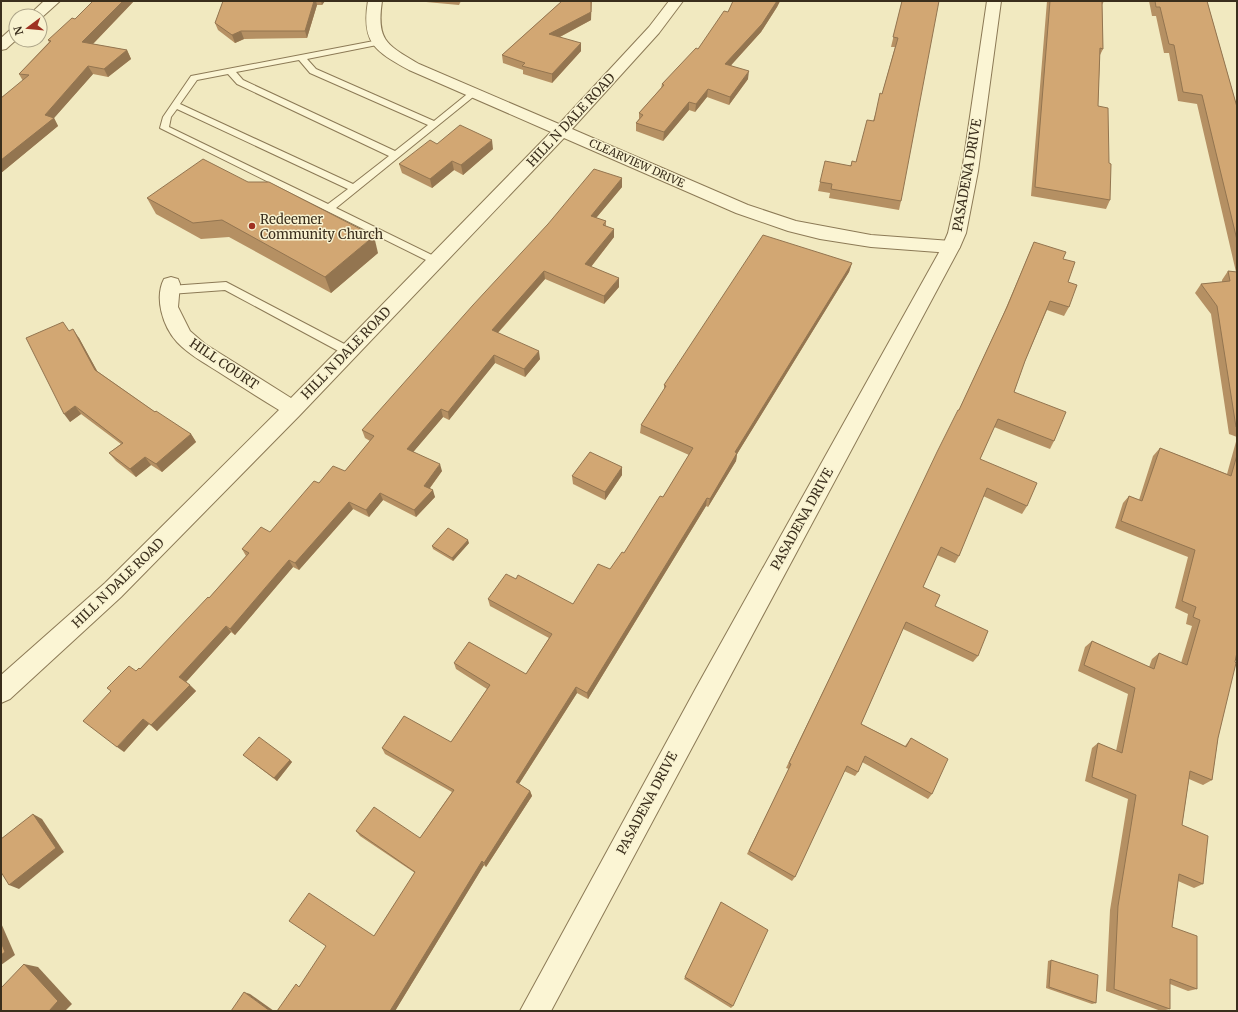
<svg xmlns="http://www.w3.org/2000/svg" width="1238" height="1012" viewBox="0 0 1238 1012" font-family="Merriweather,serif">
<rect width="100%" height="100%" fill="#f1e9c0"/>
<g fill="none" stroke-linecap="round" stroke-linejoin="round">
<g stroke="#8c7a56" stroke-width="2">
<g id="service">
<path d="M379 40 383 42 382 44 307 59 316 69 434 121 471 91 474 90 478 93 336 208 438 258 439 260 438 262H430L160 128 163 117 191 76ZM299 60 310 73 428 125 395 151 243 80 236 72ZM228 74 237 84 389 156 353 184 180 104 197 80ZM177 109 348 189 328 204 169 127 171 117Z"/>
<polygon points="226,282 352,348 353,351 352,354 344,354 225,290 170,294 165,290 170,286"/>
</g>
</g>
<g stroke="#8c7a56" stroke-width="2">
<g id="minor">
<polygon points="44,1 60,1 40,19 40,16 28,16"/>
<path d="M368 1H382C376 41 387 45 419 64L559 124 649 27 669 1H683L659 33 572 129 748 205 796 221 871 235 951 241 957 243 960 247 957 251 951 253 871 247 820 239 788 231 736 213 564 138 300 415 121 597 10 699 1 703V675L105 583 279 410C258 397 237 384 217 371 203 362 188 354 177 342 163 327 154 298 164 279L171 277 178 279 180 284 178 307 190 331 205 344 291 398 551 132 409 70C375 51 361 43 368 1Z"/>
<polygon points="16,28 16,40 6,49 1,50 1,38 11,29"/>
</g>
</g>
<g stroke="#8c7a56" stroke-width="2">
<polygon id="tertiary" points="987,1 1001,1 978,171 966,233 960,247 551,1011 520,1011 696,688 942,247 948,233 962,171"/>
</g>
<use href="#service" fill="#fbf5d4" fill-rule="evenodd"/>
<use href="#minor" fill="#fbf5d4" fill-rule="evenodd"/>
<use href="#tertiary" fill="#fbf5d4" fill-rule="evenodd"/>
</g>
<g fill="#b59063">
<polygon points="93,1 134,1 93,44 127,50 131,59 108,77 93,74 54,118 58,126 1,173 1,98 23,81 19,74 49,42 48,40 75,19"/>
<polygon points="223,1 325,1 322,5 317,5 307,38 244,39 235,43 218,30 215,23"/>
<polygon points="426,1 461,1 459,5 426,2"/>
<polygon points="562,1 592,1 591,20 560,37 581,51 552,83 523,74 523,70 503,63 502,55"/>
<polygon points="733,1 780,1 777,7 761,32 731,65 748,79 729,105 707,97 695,112 689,110 663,141 636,131 636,123 639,119 639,113 661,88 662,84 698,49 728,12"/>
<polygon points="902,1 901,201 899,210 829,198 830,193 818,191 820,182 856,162 873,121 882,94 895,47 891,47"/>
<polygon points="1047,1 1104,1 1102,5 1103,49 1100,55 1098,106 1109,163 1110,200 1106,209 1031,196"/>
<polygon points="1149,1 1207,1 1237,107 1237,437 1229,434 1211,314 1195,293 1201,284 1222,282 1222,280 1228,271 1236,272 1197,104 1178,101 1169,53 1164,53 1156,16 1152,16"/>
<polygon points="437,144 493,149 463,175 454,170 432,188 402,173 399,164"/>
<polygon points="622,178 622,187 596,218 606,221 606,226 614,237 591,267 619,287 604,304 545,279 498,333 540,359 525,377 495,363 449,420 443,417 413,452 442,471 430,488 435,497 416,517 383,500 369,517 353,509 299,570 293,567 235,635 231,632 186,682 196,691 157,731 149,724 124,752 136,671 140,669 209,598 246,556 242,549 270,532 319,483 345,471 370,441 365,438 362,430"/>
<polygon points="147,198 378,253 331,293 229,237 201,239 156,214"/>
<polygon points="1034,242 1063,259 1068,282 1069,307 1064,316 1047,310 1025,361 1014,392 1054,441 1050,449 994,427 980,459 1027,506 1022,514 983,496 959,556 955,563 937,555 923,587 935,606 978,656 973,662 903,629 861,724 905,746 911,738 932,794 928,799 862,762 858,772 855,776 844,771 795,877 792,881 747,854 789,769 786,768 832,673 959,410 1003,315"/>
<polygon points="852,263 849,272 737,454 736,461 708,507 706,506 588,699 577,693 519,784 530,791 532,796 486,867 484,865 395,1011 277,1011 299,986 374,936 415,873 360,836 356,831 420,838 452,792 385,754 382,748 451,742 487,689 456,669 454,663 526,674 549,638 490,606 488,599 516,579 573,604 610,569 624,553 663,497 689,455 640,433 641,425 664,390 664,385"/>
<polygon points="69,331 79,338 97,371 155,412 191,434 196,442 162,472 151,465 136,477 116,461 109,453 121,444 81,414 70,422"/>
<polygon points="1237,438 1237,652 1218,738 1212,780 1203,785 1189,779 1182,825 1203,884 1194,888 1178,881 1172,927 1197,989 1188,991 1170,984 1170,1009 1161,1011 1106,991 1110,910 1128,799 1085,781 1092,748 1098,743 1116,751 1128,694 1078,671 1085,647 1092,641 1149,667 1152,659 1159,653 1181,663 1192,626 1186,624 1188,614 1175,608 1188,557 1115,528 1123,503 1129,496 1139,500 1153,456 1160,448 1227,474"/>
<polygon points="622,475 605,500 573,484 572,476"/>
<polygon points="469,543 453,561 433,549 432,546"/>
<polygon points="243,755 290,760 292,762 277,781"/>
<polygon points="721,902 733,1006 731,1008 684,979"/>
<polygon points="1051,960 1096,1003 1092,1004 1046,988 1048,961"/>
</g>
<g fill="#937550">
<polygon points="123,1 134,1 86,51 82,42"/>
<polygon points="314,1 316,1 317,5 307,38 305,31"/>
<polygon points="321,1 325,1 322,5"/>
<polygon points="591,1 591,20 550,42 549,34"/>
<polygon points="777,1 780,1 777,7 761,32 725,72 725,64"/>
<polygon points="241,31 244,39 235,43 232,35"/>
<polygon points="581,43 581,51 552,83 552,74"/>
<polygon points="127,50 131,59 108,77 104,69"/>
<polygon points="88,66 93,74 54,118 58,126 1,173 1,160 45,115"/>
<polygon points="749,71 748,79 729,105 730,97"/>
<polygon points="708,89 707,97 695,112 696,104"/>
<polygon points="689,102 689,110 663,141 664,132"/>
<polygon points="492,140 493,149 463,175 461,165"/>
<polygon points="452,161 454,170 432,188 430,179"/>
<polygon points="622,178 622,187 591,224 591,216"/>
<polygon points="614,229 614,237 586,273 585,264"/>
<polygon points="374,236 378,253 331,293 325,277"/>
<polygon points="852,263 849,272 737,454 736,461 708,507 710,499 735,452"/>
<polygon points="544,271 545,279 493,338 492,330"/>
<polygon points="619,278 619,287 604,304 604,296"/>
<polygon points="73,329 79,338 101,378 95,370"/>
<polygon points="539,351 540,359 525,377 524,369"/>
<polygon points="494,355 495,363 449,420 448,412"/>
<polygon points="75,406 81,414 70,422 64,414"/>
<polygon points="441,409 443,417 409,457 407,449"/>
<polygon points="191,434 196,442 162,472 156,464"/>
<polygon points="145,457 151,465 136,477 130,469"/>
<polygon points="440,464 442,471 426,493 424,486"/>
<polygon points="622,467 622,475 605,500 605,492"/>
<polygon points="433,490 435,497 416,517 414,510"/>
<polygon points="380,493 383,500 369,517 366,510"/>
<polygon points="707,498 706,506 588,699 587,693"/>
<polygon points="349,502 353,509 299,570 295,563"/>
<polygon points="468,540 469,543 453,561 452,558"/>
<polygon points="289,560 293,567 235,635 230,629"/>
<polygon points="226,626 231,632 185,683 179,677"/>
<polygon points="190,685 196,691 157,731 151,725"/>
<polygon points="576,687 577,693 517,787 516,782"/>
<polygon points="143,719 149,724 124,752 117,747"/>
<polygon points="290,760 292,762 277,781 274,778"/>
<polygon points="530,791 532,796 486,867 484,863"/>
<polygon points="33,814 42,819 64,852 19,889 9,885"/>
<polygon points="482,861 484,865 395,1011 390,1011"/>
<polygon points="1,923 15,955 1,965"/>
<polygon points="24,964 38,967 72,1004 65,1011 49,1011"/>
<polygon points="244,992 250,994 274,1011 270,1011"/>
</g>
<g fill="#d2a773" stroke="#937550">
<polygon points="93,1 123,1 82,42 127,50 104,69 88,66 45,115 54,118 1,160 1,98 29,75 19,74 51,41 48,40 72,18 75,19"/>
<polygon points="223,1 314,1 305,31 241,31 232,35 215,23"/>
<polygon points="562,1 591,1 591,12 549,34 581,43 552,74 522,66 525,63 502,55"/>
<polygon points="733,1 777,1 762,24 725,64 749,71 730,97 708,89 696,104 689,102 664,132 636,123 643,115 639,113 664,85 662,84 696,48 698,49 724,11 728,12"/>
<polygon points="902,1 939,1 901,201 831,189 832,184 820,182 825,161 851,166 852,161 856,162 867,120 874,121 880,93 882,94 898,38 893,37"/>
<polygon points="1050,1 1102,1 1103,49 1100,48 1098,106 1108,108 1109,163 1111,164 1110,200 1035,187"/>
<polygon points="1155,1 1207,1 1237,107 1237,240 1202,95 1183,92 1174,45 1169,44 1160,7 1156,7"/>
<polygon points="460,125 492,140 461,165 452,161 430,179 399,164 430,140 437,144"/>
<polygon points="203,159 248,182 269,182 374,236 325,277 222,220 193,223 147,198"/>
<polygon points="594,169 622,178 591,216 606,221 603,225 614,229 585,264 619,278 604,296 544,271 492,330 539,351 524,369 494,355 448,412 441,409 407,449 440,464 424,486 433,490 414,510 380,493 366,510 349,502 295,563 289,560 230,629 226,626 179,677 190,685 151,725 143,719 117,747 83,721 111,691 107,688 129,666 136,671 139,668 140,669 208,597 209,598 249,553 242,549 261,527 270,532 314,481 319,483 333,466 345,471 374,436 362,430 473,305 548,224"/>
<polygon points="763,235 852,263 735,452 737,453 710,499 707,498 587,693 576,687 516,782 530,791 484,863 482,861 390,1011 277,1011 296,984 299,987 326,946 289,921 309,893 374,936 415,872 356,831 374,807 420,838 454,790 382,748 404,716 451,742 490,685 454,663 469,642 526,674 552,634 488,599 506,574 516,579 518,575 573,604 598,564 610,569 622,552 624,553 660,496 663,497 693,448 641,425 666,386 664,385"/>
<polygon points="1034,242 1066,252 1063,259 1075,262 1068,282 1077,285 1069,307 1050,301 1025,361 1014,392 1066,412 1054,441 998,419 980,459 1037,483 1027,506 987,488 959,556 941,547 923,587 940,595 935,606 988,631 978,656 906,622 861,724 906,747 911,738 948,759 932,794 865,756 858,772 847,766 795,877 749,851 791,764 789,763 835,667 937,452 958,410 959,410 1007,307"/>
<polygon points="1228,271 1237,272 1237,427 1236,427 1217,306 1201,284 1230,281"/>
<polygon points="63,322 69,331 73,329 95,370 155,412 156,411 191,434 156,464 145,457 130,469 109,453 123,443 75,406 64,414 26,338"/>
<polygon points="1160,448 1231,476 1237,455 1237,652 1235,662 1236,663 1218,738 1212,780 1190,771 1182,825 1208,836 1203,884 1179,874 1172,927 1197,936 1197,989 1170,979 1170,1009 1114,989 1118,906 1136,795 1092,777 1098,743 1122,753 1135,688 1084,665 1092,641 1154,669 1159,653 1187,665 1200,620 1193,617 1196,607 1182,601 1195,550 1121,521 1129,496 1142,501"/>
<polygon points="590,452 622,467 605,492 572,476"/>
<polygon points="448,528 468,540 452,558 432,546"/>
<polygon points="259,737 290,760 274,778 243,755"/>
<polygon points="33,814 56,848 9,885 1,872 1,839"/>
<polygon points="721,902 768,930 733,1006 685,977"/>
<polygon points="1,942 5,952 1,955"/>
<polygon points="1051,960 1098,975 1096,1003 1049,987"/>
<polygon points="24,964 58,1001 49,1011 1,1011 1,988"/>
<polygon points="244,992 270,1011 231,1011"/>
</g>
<circle fill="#9f3122" stroke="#f8f2d0" stroke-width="1.5" cx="252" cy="226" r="4"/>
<g text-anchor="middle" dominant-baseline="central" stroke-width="3" stroke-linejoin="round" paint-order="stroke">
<g font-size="11" fill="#3a2e1c" stroke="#f8f2d0">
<text transform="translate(637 163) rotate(24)">CLEARVIEW DRIVE</text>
</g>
<g font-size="13" fill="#3a2e1c" stroke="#f8f2d0">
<text transform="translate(571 120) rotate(-47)">HILL N DALE ROAD</text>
<text transform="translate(967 175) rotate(-80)">PASADENA DRIVE</text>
<text transform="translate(346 353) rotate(-46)">HILL N DALE ROAD</text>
<text transform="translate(224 364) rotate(34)">HILL COURT</text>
<text transform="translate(802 519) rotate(-61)">PASADENA DRIVE</text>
<text transform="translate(118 583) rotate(-44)">HILL N DALE ROAD</text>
<text transform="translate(647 803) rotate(-62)">PASADENA DRIVE</text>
</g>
<g font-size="13" fill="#3a2e1c" stroke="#f8f2d0" text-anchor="start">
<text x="260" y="219">Redeemer<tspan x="260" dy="15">Community Church</tspan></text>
</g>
</g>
<rect width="1238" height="1012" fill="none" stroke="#3a2e1c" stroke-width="4"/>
<g transform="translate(28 28) rotate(254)"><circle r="19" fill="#f8f2d0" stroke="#aca488"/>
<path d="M0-3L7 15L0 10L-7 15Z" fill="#9f3122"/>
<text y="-6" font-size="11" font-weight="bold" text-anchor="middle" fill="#3a2e1c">N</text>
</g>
</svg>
